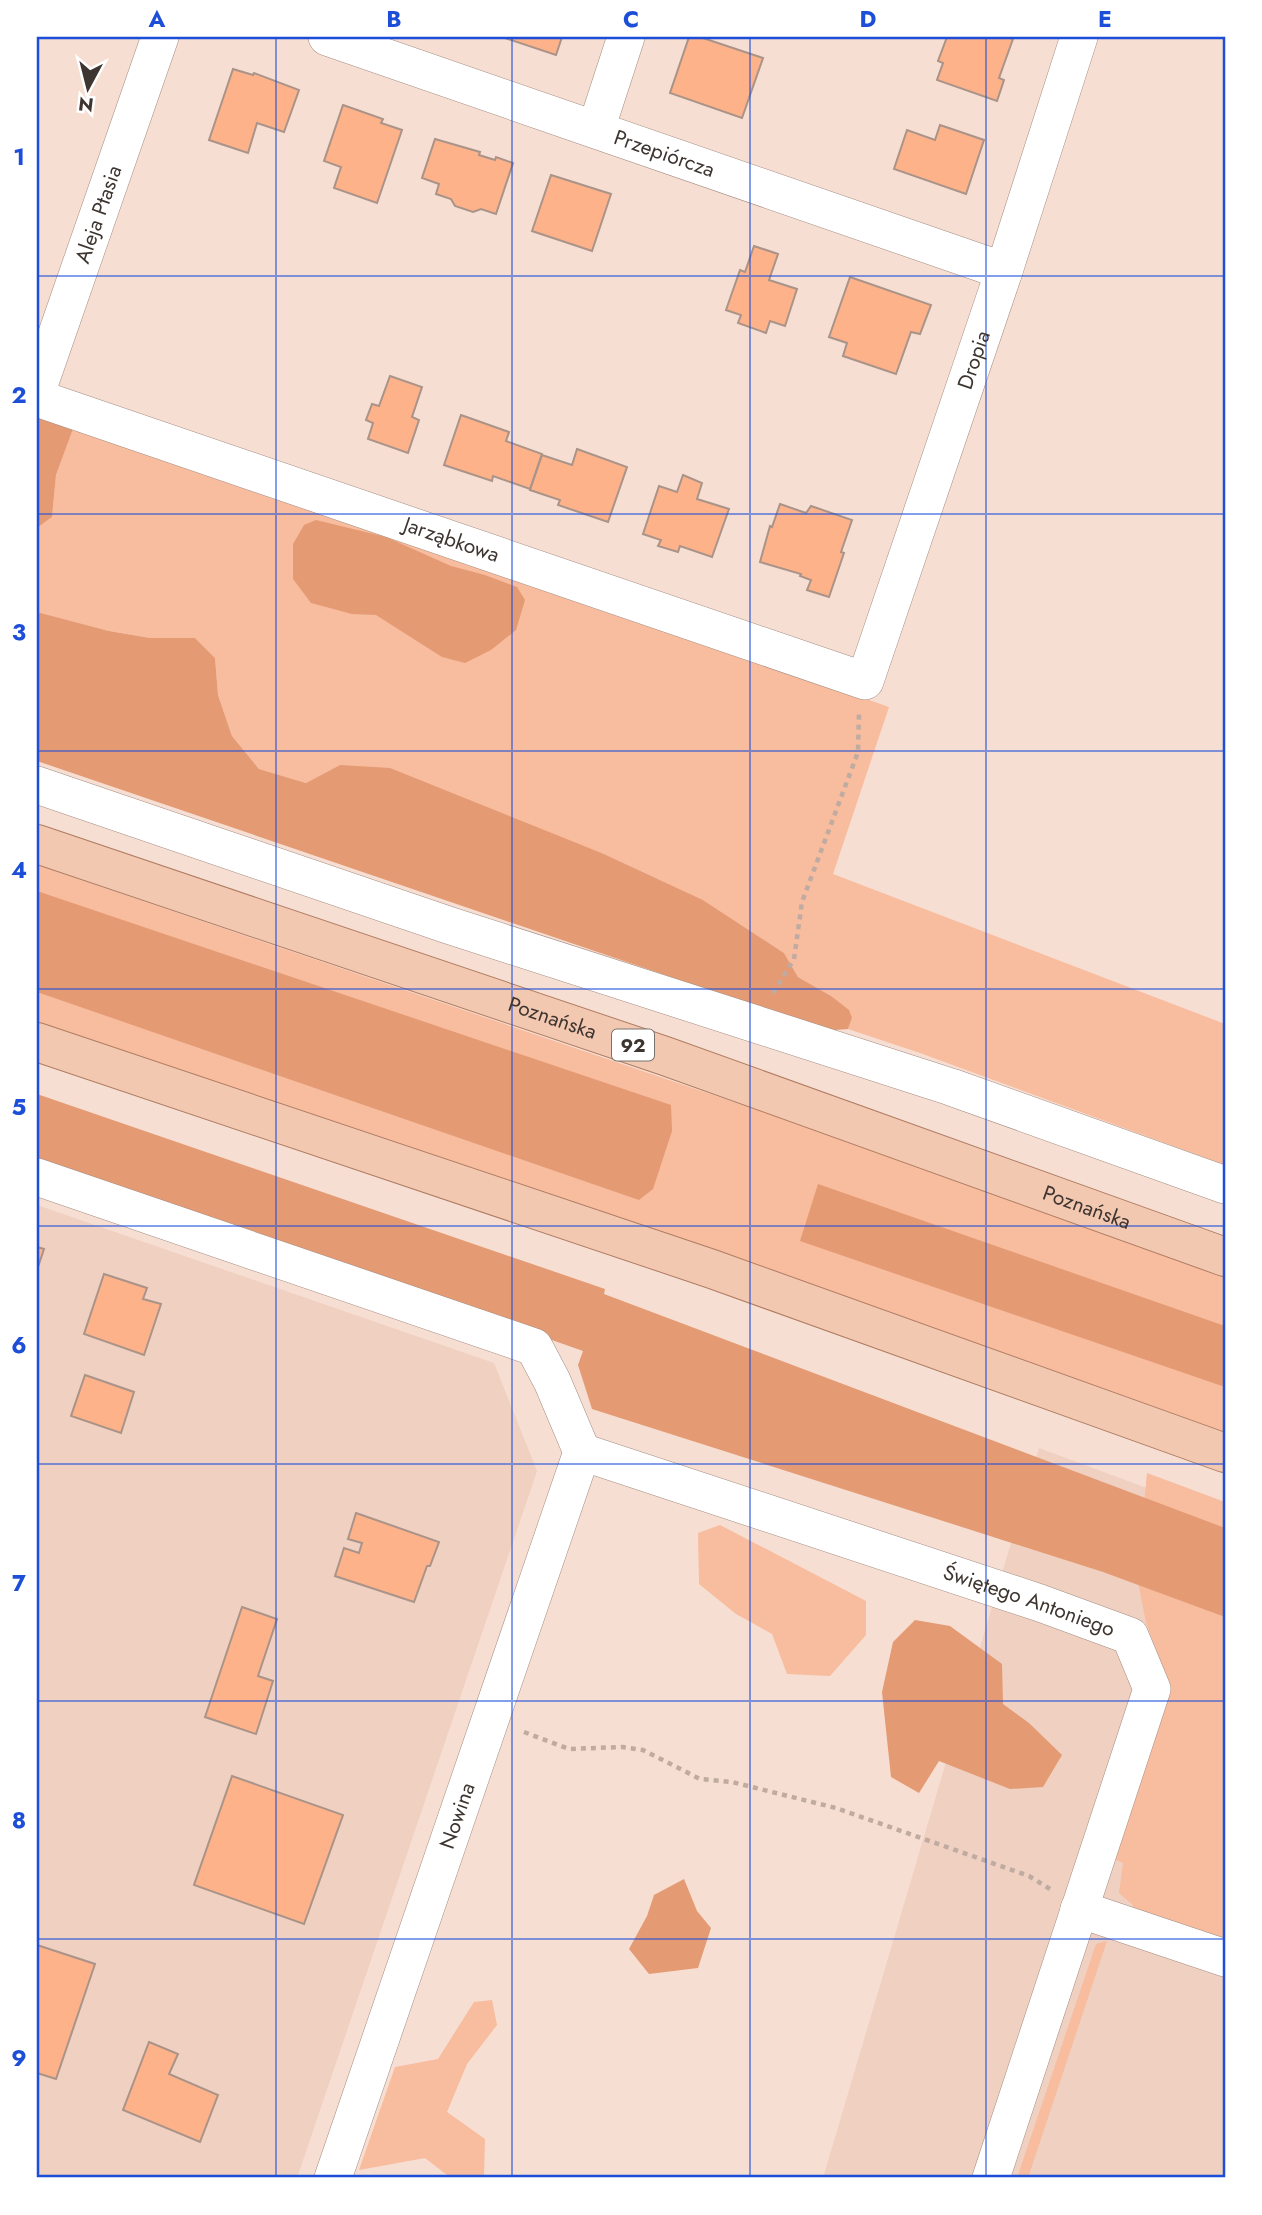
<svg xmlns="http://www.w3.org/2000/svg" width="1262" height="2215" viewBox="0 0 1262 2215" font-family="Jost,sans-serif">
<rect width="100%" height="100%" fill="#f7ded2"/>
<g fill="#f0d0c0">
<polygon points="37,1205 494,1363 537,1471 297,2178 37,2178"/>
<polygon points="1039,1448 1225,1517 1225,2178 823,2178"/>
</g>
<g fill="#f8bc9e">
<polygon points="73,429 531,582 889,707 833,874 1225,1024 1225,1165 920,1053 848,1029 852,1018 831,996 798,977 784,953 703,900 604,854 521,823 340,765 306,783 259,769 232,736 218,695 215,658 195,638 150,638 109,631 37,612 37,528 52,517 56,475"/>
<polygon points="37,865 878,1151 1225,1275 1225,1434 37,1026"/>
<polygon points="1147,1473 1225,1502 1225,1947 1130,1915 1133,1905 1119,1893 1123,1863 1114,1859 1166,1675 1146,1623 1137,1576"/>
<polygon points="720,1525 866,1601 866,1635 830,1676 787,1674 772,1634 736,1614 699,1584 698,1533"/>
<polygon points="1107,1941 1028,2178 1017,2178 1096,1944"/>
<polygon points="492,2000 497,2025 467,2064 447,2112 485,2139 484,2176 481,2178 451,2178 425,2158 359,2170 395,2067 438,2059 474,2002"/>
</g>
<g fill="#e49a73">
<polygon points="37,416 73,429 56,475 52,517 37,528"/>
<polygon points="316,520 386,537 451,566 485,575 517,587 525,600 516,630 491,650 465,663 442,657 376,615 352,614 311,603 293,579 293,544 304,525"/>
<polygon points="37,612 109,631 150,638 195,638 215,658 218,695 232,736 259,769 306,783 340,765 390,768 604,854 703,900 784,953 798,977 831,996 849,1010 852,1018 848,1029 835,1030 812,1025 37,761"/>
<polygon points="37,891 671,1105 672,1131 653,1189 639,1200 37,992"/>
<polygon points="37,1094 605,1289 604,1294 1225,1528 1225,1617 1103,1572 592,1409 578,1365 583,1351 37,1158"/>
<polygon points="818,1184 1225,1326 1225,1387 800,1241"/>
<polygon points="915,1620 950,1626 1002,1664 1003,1704 1029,1723 1062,1755 1043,1787 1010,1789 939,1761 919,1793 891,1777 882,1692 893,1642"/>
<polygon points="684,1879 697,1911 711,1928 698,1968 649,1974 629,1949 647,1916 654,1895"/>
</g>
<g fill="#feb28a" stroke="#aa9388" stroke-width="2">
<polygon points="502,37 562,37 556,55"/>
<polygon points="689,37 700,37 763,58 742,118 670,93"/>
<polygon points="947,37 1007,37 1013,39 999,78 1004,80 997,101 937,80 943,63 938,61"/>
<polygon points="233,69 253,75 254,73 299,90 284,132 257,123 248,153 209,140"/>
<polygon points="343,105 383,119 381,123 402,130 377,203 334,188 341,167 324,161"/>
<polygon points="940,125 984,140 966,194 894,169 907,130 935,140"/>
<polygon points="435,139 480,152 479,155 495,160 496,157 513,163 496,214 481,209 473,212 455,206 451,199 436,194 439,184 422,178"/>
<polygon points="551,175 611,194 592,251 532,231"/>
<polygon points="754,246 778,254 769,280 797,289 785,326 770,321 766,333 738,323 741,315 726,310 740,270 745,272"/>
<polygon points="850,277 931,305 920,334 911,332 896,374 843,356 847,343 829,337"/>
<polygon points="390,376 422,387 412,417 419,420 408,453 368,439 373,423 366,420 372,404 379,406"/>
<polygon points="461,415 509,432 506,441 542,454 530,489 493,476 492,481 444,465"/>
<polygon points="577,449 627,467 608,522 558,505 560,500 530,490 542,455 572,465"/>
<polygon points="683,475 702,483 697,499 729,509 712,557 680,546 678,552 658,546 661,540 643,534 659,486 677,492"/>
<polygon points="780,504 806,513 811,506 852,520 841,552 844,553 829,597 807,590 811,580 800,576 801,574 760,562 770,526 772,527"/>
<polygon points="37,1247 44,1249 37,1270"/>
<polygon points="104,1274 147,1288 143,1299 161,1304 144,1355 84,1334"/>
<polygon points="85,1375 134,1392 121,1433 71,1416"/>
<polygon points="356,1513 439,1542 430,1566 427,1566 414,1602 335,1576 344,1548 359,1553 362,1543 348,1539"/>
<polygon points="242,1607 277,1619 258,1676 273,1681 256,1734 205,1717"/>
<polygon points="232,1776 343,1815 304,1924 194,1885"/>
<polygon points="37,1945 95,1964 56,2079 37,2073"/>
<polygon points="149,2042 178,2054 169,2074 218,2095 200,2142 123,2110"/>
</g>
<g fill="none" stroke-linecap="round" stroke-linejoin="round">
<g stroke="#a48d82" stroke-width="38">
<g id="minor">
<path id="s1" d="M327 37 1004 271"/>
<polyline points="596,129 626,37"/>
<path id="s2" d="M37 391 160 37"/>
<path id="s3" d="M37 398 865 681 1004 271 1079 37"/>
<polyline points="37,785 448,925 951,1087 1225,1185"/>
<polyline points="37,1177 534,1347 552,1381 582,1452"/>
<path id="s4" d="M582 1452 1040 1603 1130 1636 1152 1689 991 2178"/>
<polyline points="1079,1909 1225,1958"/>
<path id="s5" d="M333 2178 582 1452"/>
</g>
</g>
<g stroke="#ae7c62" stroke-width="40">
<g id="major">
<path id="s6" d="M37 844 665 1056 1225 1257"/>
<polyline points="37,1042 712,1269 1225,1453"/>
</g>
</g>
<g stroke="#bfaba1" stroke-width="4.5" stroke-dasharray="5 5" stroke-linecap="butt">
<polyline points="773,993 794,959 802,902 858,752 859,714"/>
<polyline points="524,1732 569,1749 622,1747 643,1750 700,1779 732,1782 836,1808 1029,1876 1050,1889"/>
</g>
<use href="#minor" stroke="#fff" stroke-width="37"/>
<use href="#major" stroke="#f3c8b1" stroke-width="38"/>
</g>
<path fill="none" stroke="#1d4ed8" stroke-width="2" stroke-opacity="0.55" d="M276 37V2178M512 37V2178M750 37V2178M986 37V2178M37 276H1225M37 514H1225M37 751H1225M37 989H1225M37 1226H1225M37 1464H1225M37 1701H1225M37 1939H1225"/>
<g text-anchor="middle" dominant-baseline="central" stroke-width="5" stroke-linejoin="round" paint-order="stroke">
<rect fill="#fff" stroke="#78726e" stroke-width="2" x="612" y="1029.5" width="42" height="31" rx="5"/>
<g font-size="19" font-weight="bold" fill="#3e3530">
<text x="633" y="1045">92</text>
</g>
<g font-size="21" fill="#3e3530" stroke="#fff">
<text stroke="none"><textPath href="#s1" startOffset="357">Przepiórcza</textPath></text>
<text stroke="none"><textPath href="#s2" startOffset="187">Aleja Ptasia</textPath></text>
<text stroke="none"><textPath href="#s3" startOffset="1214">Dropia</textPath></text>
<text stroke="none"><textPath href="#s3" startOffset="438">Jarząbkowa</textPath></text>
<text stroke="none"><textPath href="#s6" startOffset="544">Poznańska</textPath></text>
<text stroke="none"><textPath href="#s6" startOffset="1111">Poznańska</textPath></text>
<text stroke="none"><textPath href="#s4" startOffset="471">Świętego Antoniego</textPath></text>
<text stroke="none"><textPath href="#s5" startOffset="383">Nowina</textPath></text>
</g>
</g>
<rect width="1262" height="2215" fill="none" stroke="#ffffff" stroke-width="77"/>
<g transform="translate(88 88) rotate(187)" stroke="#ffffff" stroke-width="5" paint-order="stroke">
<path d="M0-5L12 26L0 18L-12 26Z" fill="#3e3530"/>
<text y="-10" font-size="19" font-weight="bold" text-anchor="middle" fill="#3e3530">N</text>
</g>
<rect x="38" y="38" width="1186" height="2138" fill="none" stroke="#1d4ed8" stroke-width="2.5"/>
<g font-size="23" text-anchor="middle" font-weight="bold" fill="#1d4ed8">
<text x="157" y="27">A</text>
<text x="394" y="27">B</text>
<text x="631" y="27">C</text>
<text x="868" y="27">D</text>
<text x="1105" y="27">E</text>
<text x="19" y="165">1</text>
<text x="19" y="403">2</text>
<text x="19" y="640">3</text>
<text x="19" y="878">4</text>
<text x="19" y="1115">5</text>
<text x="19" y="1353">6</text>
<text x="19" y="1591">7</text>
<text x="19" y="1828">8</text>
<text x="19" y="2066">9</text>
</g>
</svg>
